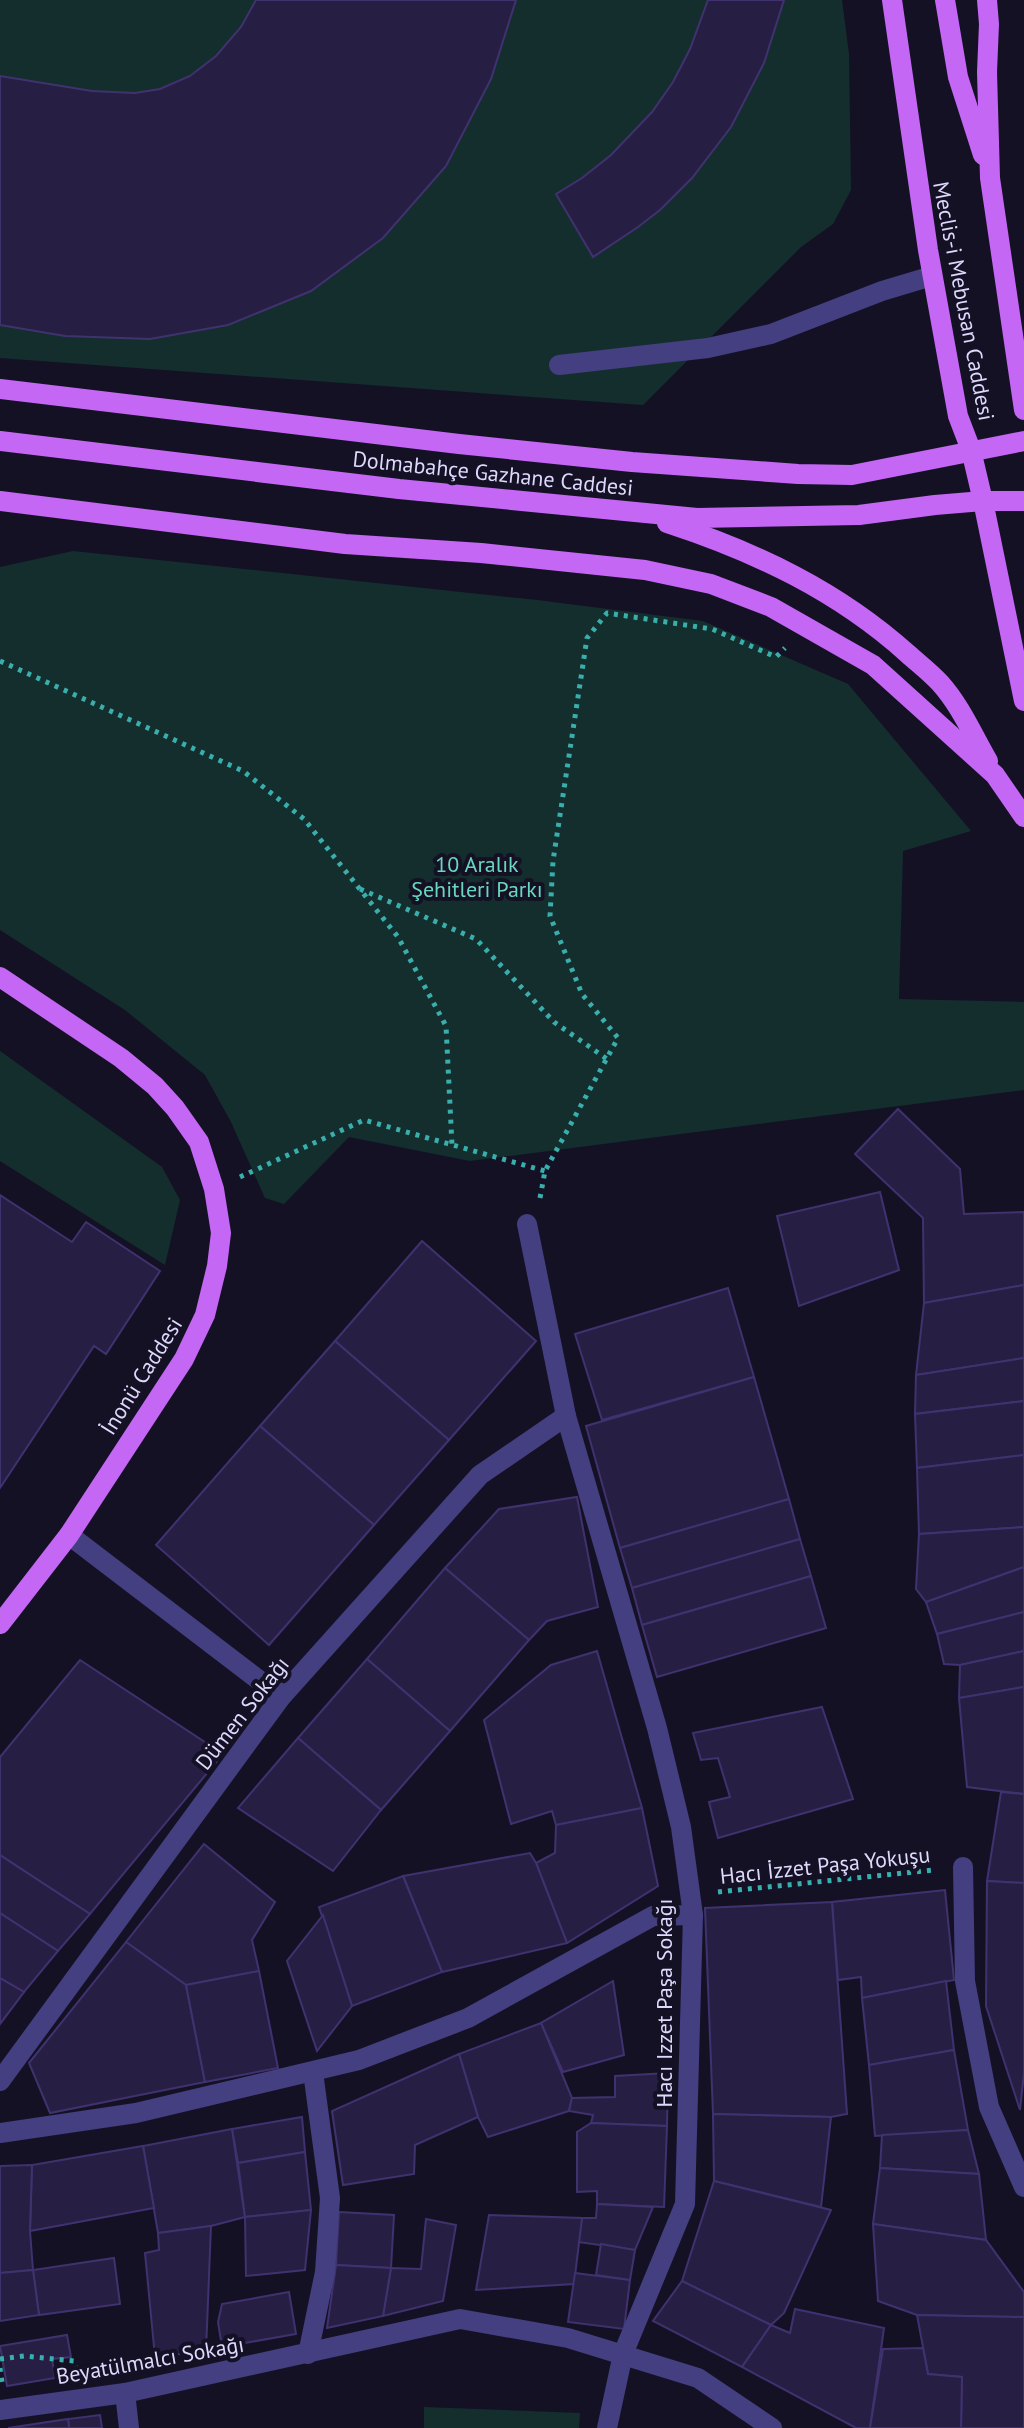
<svg xmlns="http://www.w3.org/2000/svg" width="1024" height="2428" viewBox="0 0 1024 2428" font-family="'PT Sans',sans-serif">
<rect width="100%" height="100%" fill="#151125"/>
<g fill="#142e2e">
<polygon points="0,0 842,0 849,54 851,190 833,224 801,247 643,405 0,358"/>
<polygon points="73,551 537,600 703,621 848,684 971,831 903,851 899,999 1024,1002 1024,1090 470,1161 349,1137 284,1204 265,1198 231,1122 205,1075 125,1010 0,930 0,567"/>
<polygon points="0,1051 162,1167 180,1200 165,1265 0,1161"/>
<polygon points="424,2407 580,2413 579,2428 424,2428"/>
</g>
<g fill="#271e44" stroke="#40326f" stroke-width="2">
<polygon points="256,0 516,0 491,79 446,166 383,238 311,291 228,325 150,339 65,336 0,325 0,76 92,91 135,93 160,89 190,76 216,56 241,27"/>
<polygon points="708,0 784,0 764,63 731,127 692,178 660,210 638,227 593,257 556,194 582,178 611,155 652,112 673,82 690,49"/>
<polygon points="898,1109 960,1169 964,1214 1024,1212 1024,1285 924,1303 923,1218 855,1154"/>
<polygon points="880,1192 899,1270 799,1306 777,1216"/>
<polygon points="0,1195 72,1242 86,1222 160,1271 106,1354 94,1346 0,1488"/>
<polygon points="422,1241 536,1341 449,1440 335,1341"/>
<polygon points="1024,1285 1024,1358 916,1375 924,1303"/>
<polygon points="728,1288 754,1377 602,1420 575,1334"/>
<polygon points="335,1341 449,1440 374,1525 260,1426"/>
<polygon points="1024,1358 1024,1401 915,1414 916,1375"/>
<polygon points="754,1377 789,1499 620,1548 586,1426"/>
<polygon points="1024,1401 1024,1455 917,1468 915,1414"/>
<polygon points="260,1426 374,1525 269,1645 156,1545"/>
<polygon points="1024,1455 1024,1527 919,1534 917,1468"/>
<polygon points="577,1497 598,1607 547,1621 529,1640 445,1568 499,1509"/>
<polygon points="789,1499 800,1539 632,1588 620,1548"/>
<polygon points="1024,1527 1024,1567 926,1602 916,1589 919,1534"/>
<polygon points="800,1539 811,1576 642,1625 632,1588"/>
<polygon points="1024,1567 1024,1612 937,1634 926,1602"/>
<polygon points="445,1568 529,1640 450,1731 367,1659"/>
<polygon points="811,1576 826,1628 657,1677 642,1625"/>
<polygon points="1024,1612 1024,1651 960,1665 944,1664 937,1634"/>
<polygon points="597,1651 642,1808 556,1825 552,1811 511,1824 484,1720 551,1665"/>
<polygon points="1024,1651 1024,1687 959,1698 960,1665"/>
<polygon points="367,1659 450,1731 381,1810 298,1738"/>
<polygon points="80,1660 223,1754 90,1914 0,1855 0,1757"/>
<polygon points="1024,1687 1024,1794 967,1787 959,1698"/>
<polygon points="822,1707 853,1799 718,1838 709,1802 730,1797 718,1758 701,1760 693,1733"/>
<polygon points="298,1738 381,1810 333,1871 238,1808"/>
<polygon points="1001,1792 1024,1794 1024,1883 987,1881"/>
<polygon points="642,1808 658,1886 567,1943 536,1863 555,1853 556,1825"/>
<polygon points="204,1844 275,1902 252,1940 259,1971 186,1985 126,1942"/>
<polygon points="530,1853 536,1863 567,1943 442,1972 403,1876"/>
<polygon points="0,1855 90,1914 58,1951 0,1913"/>
<polygon points="403,1876 442,1972 352,2006 319,1907"/>
<polygon points="987,1881 1024,1883 1024,2073 1020,2110 986,2006"/>
<polygon points="945,1890 954,1980 862,1998 861,1977 838,1980 832,1902"/>
<polygon points="832,1902 847,2114 831,2117 713,2114 705,1908"/>
<polygon points="0,1913 58,1951 24,1992 0,1978"/>
<polygon points="323,1915 352,2006 317,2051 287,1961"/>
<polygon points="126,1942 186,1985 205,2082 50,2113 29,2063"/>
<polygon points="259,1971 278,2068 205,2082 186,1985"/>
<polygon points="0,1978 24,1992 0,2024"/>
<polygon points="613,1981 624,2055 563,2072 541,2023"/>
<polygon points="946,1981 954,2050 869,2065 862,1998"/>
<polygon points="541,2023 572,2098 569,2111 488,2137 478,2117 459,2054"/>
<polygon points="954,2050 968,2130 875,2136 869,2065"/>
<polygon points="459,2054 478,2117 415,2145 414,2174 343,2185 332,2111"/>
<polygon points="668,2073 667,2126 591,2123 593,2115 569,2111 572,2098 615,2097 615,2076"/>
<polygon points="713,2114 831,2117 821,2207 714,2181"/>
<polygon points="302,2117 305,2152 238,2163 232,2129"/>
<polygon points="591,2123 667,2126 664,2207 597,2204 597,2191 577,2192 577,2132"/>
<polygon points="232,2129 245,2217 211,2226 158,2233 143,2146"/>
<polygon points="968,2130 979,2174 880,2168 882,2135"/>
<polygon points="143,2146 154,2208 30,2231 32,2165"/>
<polygon points="305,2152 311,2210 245,2217 238,2163"/>
<polygon points="32,2165 30,2231 33,2270 0,2273 0,2166"/>
<polygon points="880,2168 979,2174 986,2240 873,2224"/>
<polygon points="714,2181 831,2210 784,2313 771,2325 682,2281"/>
<polygon points="597,2204 653,2207 635,2250 578,2242 582,2218 596,2218"/>
<polygon points="311,2210 305,2270 246,2276 245,2217"/>
<polygon points="339,2212 394,2215 391,2268 336,2265"/>
<polygon points="489,2215 582,2218 574,2284 476,2290"/>
<polygon points="426,2219 456,2225 443,2301 383,2316 391,2268 421,2269"/>
<polygon points="873,2224 986,2240 1024,2292 1024,2317 917,2315 878,2301"/>
<polygon points="211,2226 206,2351 155,2357 145,2253 159,2250 158,2233"/>
<polygon points="601,2244 635,2250 630,2280 596,2275"/>
<polygon points="114,2258 120,2304 39,2315 33,2270"/>
<polygon points="336,2265 391,2268 383,2316 327,2328"/>
<polygon points="33,2270 39,2315 0,2321 0,2273"/>
<polygon points="575,2273 630,2280 624,2329 568,2322"/>
<polygon points="682,2281 771,2325 742,2367 653,2321"/>
<polygon points="289,2292 296,2334 222,2347 218,2322 222,2304"/>
<polygon points="795,2309 884,2328 870,2428 856,2428 742,2367 771,2325 790,2333"/>
<polygon points="917,2315 1024,2317 1024,2428 961,2428 962,2377 928,2374"/>
<polygon points="67,2335 71,2357 52,2359 55,2378 7,2386 0,2346"/>
<polygon points="923,2348 928,2374 962,2377 961,2428 870,2428 883,2349"/>
<polygon points="100,2415 102,2428 69,2428 68,2419"/>
<polygon points="68,2419 69,2428 8,2428"/>
</g>
<g fill="none" stroke-linecap="round" stroke-linejoin="round">
<g stroke="#38afac" stroke-width="5" stroke-dasharray="4 6" stroke-linecap="butt">
<polyline points="0,661 243,771 304,819 398,937 446,1026 452,1145"/>
<polyline points="360,889 476,939 554,1022 607,1059"/>
<polyline points="240,1177 364,1120 545,1171"/>
<polyline points="540,1198 545,1171 618,1038 582,994 550,916 553,861 587,638 607,613 712,629 776,657 785,648"/>
<polyline points="718,1892 934,1870"/>
<polyline points="0,2359 24,2356 74,2361 77,2371"/>
<polyline points="0,2368 2,2382"/>
</g>
<g stroke="#443f80" stroke-width="20">
<polyline points="559,365 708,348 771,334 882,291 932,276"/>
<polyline points="527,1224 566,1416 657,1728 681,1827 693,1915 685,2204 623,2354 607,2428"/>
<polyline points="69,1535 281,1697"/>
<polyline points="963,1867 965,1981 989,2107 1024,2187"/>
<polyline points="0,2081 281,1697 480,1475 566,1416"/>
<polyline points="0,2133 136,2113 359,2060 468,2018 653,1916 693,1915"/>
<polyline points="308,2354 325,2272 330,2198 313,2072"/>
<polyline points="125,2393 129,2428"/>
<polyline points="0,2410 125,2393 460,2319 568,2338 698,2378 772,2428"/>
</g>
<g stroke="#c467f4" stroke-width="20">
<polyline points="892,0 928,250 958,416 971,450 983,501 1024,701"/>
<polyline points="945,0 958,77 983,155"/>
<polyline points="987,0 989,24 987,72 990,178 1024,410"/>
<polyline points="0,389 459,444 632,462 798,474 852,475 1024,441"/>
<polyline points="0,441 399,489 697,518 859,515 935,505 983,501 1024,501"/>
<polyline points="0,501 345,544 481,553 645,570 711,584 771,607 873,665 995,775 1024,817"/>
<path d="M667 523C756 552 838 591 908 654 918 663 930 672 940 683 960 705 973 735 988 761"/>
<polyline points="0,977 121,1058 155,1086 175,1108 199,1142 214,1189 221,1233 217,1266 205,1315 184,1359 69,1535 0,1624"/>
</g>
</g>
<g text-anchor="middle" dominant-baseline="central" stroke-width="8" stroke-linejoin="round" paint-order="stroke">
<g font-size="22" fill="#ddd8fc" stroke="#151125">
<text transform="translate(964 301) rotate(79)">Meclis-i Mebusan Caddesi</text>
<text transform="translate(493 473) rotate(6)">Dolmabahçe Gazhane Caddesi</text>
<text transform="translate(141 1376) rotate(-58)">İnonü Caddesi</text>
<text transform="translate(242 1713) rotate(-52)">Dümen Sokağı</text>
<text transform="translate(825 1865) rotate(-6)">Hacı İzzet Paşa Yokuşu</text>
<text transform="translate(664 2003) rotate(-90)">Hacı Izzet Paşa Sokağı</text>
<text transform="translate(150 2360) rotate(-10)">Beyatülmalcı Sokağı</text>
</g>
<g font-size="22" fill="#68d7bf" stroke="#151125">
<text x="477" y="864">10 Aralık<tspan x="477" dy="25">Şehitleri Parkı</tspan></text>
</g>
</g>
</svg>
